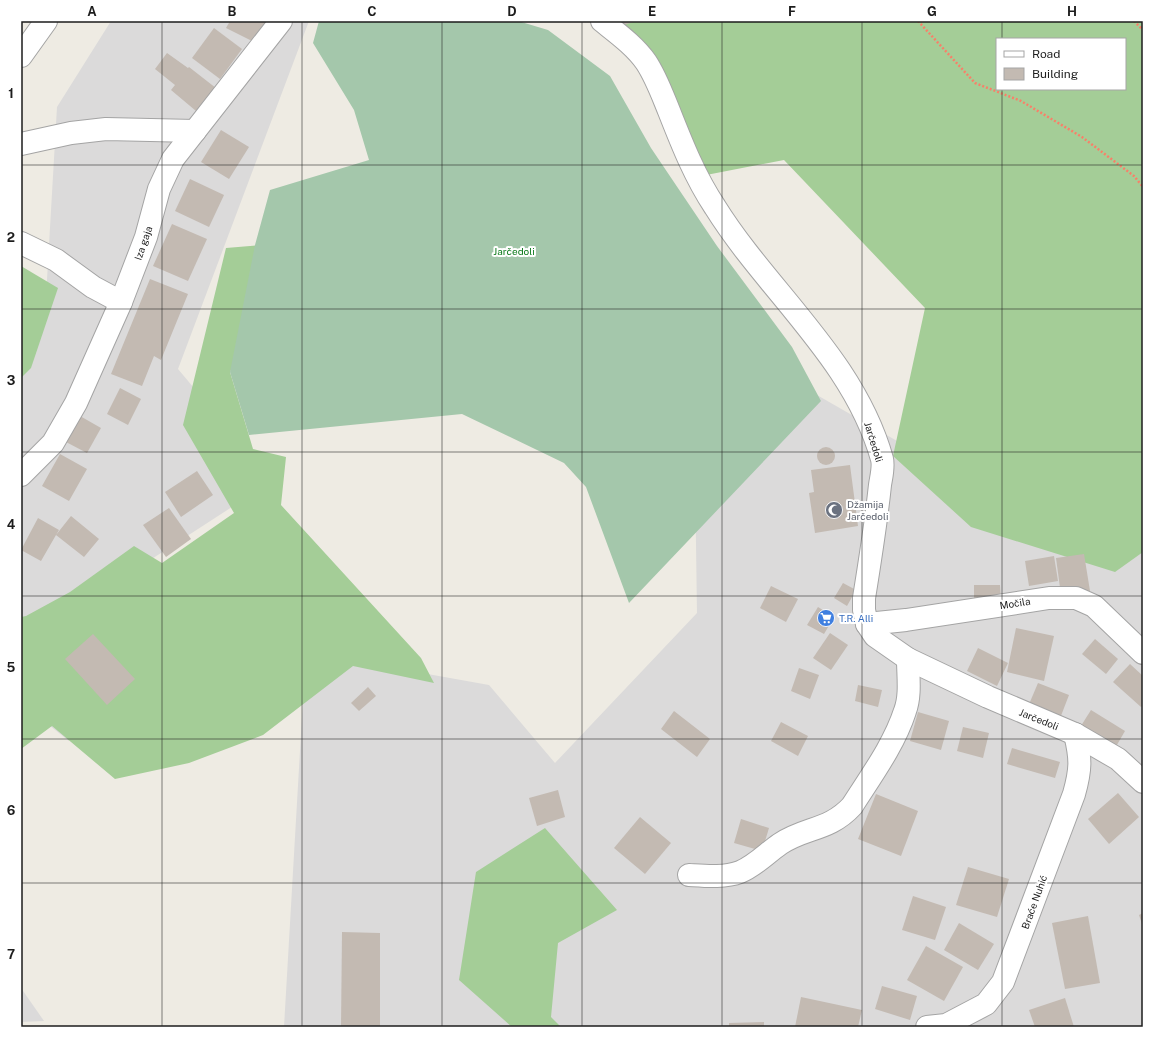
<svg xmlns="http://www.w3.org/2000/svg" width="1164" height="1048" viewBox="0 0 1164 1048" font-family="'Public Sans',sans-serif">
<rect width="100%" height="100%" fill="#eeebe3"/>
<g fill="#dbdada">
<polygon points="111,21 309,21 178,369 272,481 107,588 69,741 21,703 21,322 46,297 57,107"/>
<polygon points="817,395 911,449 1143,548 1143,1027 549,1027 545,835 519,1027 284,1027 303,699 355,661 489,685 555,763 697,613 695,474"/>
<polygon points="21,988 44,1021 21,1022"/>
</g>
<g fill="#a4cd97" fill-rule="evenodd">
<path d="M622 21H1143V552L1115 572 971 527 893 456 925 308 784 160 701 176ZM997 39H1125V89H997Z"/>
<polygon points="296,242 230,372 253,449 286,457 281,505 421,658 434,683 353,666 263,735 189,763 115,779 52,726 21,749 21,617 26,616 70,592 134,546 162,563 234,513 183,425 226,248"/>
<polygon points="21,266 58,288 31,368 21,378"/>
<polygon points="545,828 617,910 558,943 551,1017 561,1027 512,1027 459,980 476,872"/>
</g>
<polygon fill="#a4c7ab" points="319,21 518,21 548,30 610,76 651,148 717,246 792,347 821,401 629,603 586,487 564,463 462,414 249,435 230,372 255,245 270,190 369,160 354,110 313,43"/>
<g fill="#c3bab2">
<polygon points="230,21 272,21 260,45 226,28"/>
<polygon points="612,21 636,21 615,28"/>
<polygon points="214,28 242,49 220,79 192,58"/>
<polygon points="167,53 188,68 189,67 221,92 202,116 171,90 175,85 155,69"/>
<polygon points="221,130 249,147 229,179 201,162"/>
<polygon points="190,179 224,195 209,227 175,211"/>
<polygon points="172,224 207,239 188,281 153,266"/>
<polygon points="150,279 188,294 161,360 154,356 142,386 111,374"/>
<polygon points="120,388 141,399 128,425 107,414"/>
<polygon points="80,416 101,428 87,453 66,442"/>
<circle cx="826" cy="456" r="9"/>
<polygon points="60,454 87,469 69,501 42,486"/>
<polygon points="850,465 858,526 815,533 809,493 814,492 811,470"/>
<polygon points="197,471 213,495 181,517 165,492"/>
<polygon points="169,508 191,539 166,557 143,525"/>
<polygon points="71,516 99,539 84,557 56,535 41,561 21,550 38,518 59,530 56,535"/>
<polygon points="1084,554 1090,591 1061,595 1056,558"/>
<polygon points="1054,556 1058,581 1029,586 1025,561"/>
<polygon points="843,583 856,590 847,606 834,598"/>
<polygon points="974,585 1000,585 1001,602 974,602"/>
<polygon points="771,586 798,599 786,622 760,608"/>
<polygon points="818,607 834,617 824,634 807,625"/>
<polygon points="1016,628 1054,636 1044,681 1007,672"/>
<polygon points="830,633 848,645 831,670 813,658"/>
<polygon points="93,634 135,679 107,705 65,659"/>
<polygon points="1095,639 1118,659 1106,674 1082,654"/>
<polygon points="978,648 1008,663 997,686 967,671"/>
<polygon points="1130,664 1143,676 1143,705 1141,707 1113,682"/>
<polygon points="799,668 819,675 810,699 791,691"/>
<polygon points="1038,683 1069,695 1059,721 1027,709"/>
<polygon points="858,685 882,690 878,707 855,701"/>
<polygon points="368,687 376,696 359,711 351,703"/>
<polygon points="1091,710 1125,731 1114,750 1079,729"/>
<polygon points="674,711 710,739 697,757 661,729"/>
<polygon points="918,712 949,721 941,750 910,741"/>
<polygon points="781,722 808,736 798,756 771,741"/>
<polygon points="963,727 989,733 983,758 957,751"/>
<polygon points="1012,748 1060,762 1055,778 1007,764"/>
<polygon points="558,790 565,817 537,826 529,798"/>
<polygon points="1118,793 1139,817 1109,844 1088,819"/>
<polygon points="876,794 918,811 901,856 858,839"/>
<polygon points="640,817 671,843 645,874 614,848"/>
<polygon points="741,819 769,828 762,851 734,843"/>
<polygon points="968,867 1009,879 997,917 956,905"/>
<polygon points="913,896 946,907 935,940 902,930"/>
<polygon points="1143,913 1143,927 1139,915"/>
<polygon points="1088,916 1100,983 1065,989 1052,923"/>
<polygon points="959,923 994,944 978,970 944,950"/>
<polygon points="342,932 380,933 380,1027 341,1027"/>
<polygon points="926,946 963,967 944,1001 907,980"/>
<polygon points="882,986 917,996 910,1020 875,1009"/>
<polygon points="801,997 862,1010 858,1027 795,1027"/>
<polygon points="1065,998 1074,1027 1035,1027 1029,1010"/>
<polygon points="764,1022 764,1027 729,1027 729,1023"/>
</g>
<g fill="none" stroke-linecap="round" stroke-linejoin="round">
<g stroke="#a4a4a4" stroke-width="24">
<g id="minor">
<path d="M602 21C617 33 635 46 646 62 656 77 662 94 669 111 682 144 695 177 715 207 768 292 854 359 882 459 884 467 881 478 880 485 876 523 870 561 864 598V610L867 624 875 636 908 659 988 697 1075 734 1118 759 1143 782"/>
<polyline points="21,56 46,21"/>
<polyline points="21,144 71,133 106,129 195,131"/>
<polyline points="21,243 56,260 93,287 121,302"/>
<polyline points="21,475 53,443 76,403 121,302 146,237 159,189 173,159 281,21"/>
<polyline points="867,624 906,620 1049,598 1076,598 1094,606 1143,653"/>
<path d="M689 875C705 876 724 878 740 872 755 866 767 853 780 844 805 827 829 831 852 806 871 776 894 745 905 711 911 695 908 676 908 659"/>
<path d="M927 1027 946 1025 986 1004 1003 982 1074 794C1081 769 1081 759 1075 734"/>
</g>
</g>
<g stroke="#f88069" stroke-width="2.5" stroke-dasharray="2 2" stroke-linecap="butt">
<polyline points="918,21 975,83 1021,101 1082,137 1134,176 1143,187"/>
<polyline points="1134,21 1143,30"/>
</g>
<use href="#minor" stroke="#fff" stroke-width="22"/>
</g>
<path fill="none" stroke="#1d1d1d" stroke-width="1" stroke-opacity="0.55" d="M162 21V1027M302 21V1027M442 21V1027M582 21V1027M722 21V1027M862 21V1027M1002 21V39M1002 89V1027M21 165H1143M21 309H1143M21 452H1143M21 596H1143M21 739H1143M21 883H1143"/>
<defs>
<g id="mosque-disc" transform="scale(0.9)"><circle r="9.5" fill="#6b7280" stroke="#fff"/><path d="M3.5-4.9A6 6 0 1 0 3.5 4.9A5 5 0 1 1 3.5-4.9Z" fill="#fff"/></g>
<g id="supermarket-disc" transform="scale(0.9)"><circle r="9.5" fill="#3f7fe0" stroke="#fff"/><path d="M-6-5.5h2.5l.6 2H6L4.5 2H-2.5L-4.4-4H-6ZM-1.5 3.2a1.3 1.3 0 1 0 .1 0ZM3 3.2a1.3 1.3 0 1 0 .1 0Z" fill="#fff"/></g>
</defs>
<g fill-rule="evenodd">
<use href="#mosque-disc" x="834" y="510"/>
<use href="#supermarket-disc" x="826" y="618"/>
</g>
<g text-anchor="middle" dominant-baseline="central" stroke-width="4" stroke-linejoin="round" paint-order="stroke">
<g font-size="10" fill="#1d1d1d" stroke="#fff">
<text transform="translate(143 243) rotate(-71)">Iza gaja</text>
<text transform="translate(874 442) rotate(73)">Jarčedoli</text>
<text transform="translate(1015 603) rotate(-9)">Močila</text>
<text transform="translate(1039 719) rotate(22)">Jarčedoli</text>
<text transform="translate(1034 902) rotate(-70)">Braće Nuhić</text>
</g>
<g font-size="10" fill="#0c7a1b" stroke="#fff">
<text x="514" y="251">Jarčedoli</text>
</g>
<g font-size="10" fill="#5b616d" stroke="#fff" text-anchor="start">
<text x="847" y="504">Džamija<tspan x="847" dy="12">Jarčedoli</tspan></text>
</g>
<g font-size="10" fill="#366cbe" stroke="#fff" text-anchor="start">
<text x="839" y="618">T.R. Alli</text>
</g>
</g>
<rect width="1164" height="1048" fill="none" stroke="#ffffff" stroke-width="44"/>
<rect x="996" y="38" width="130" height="52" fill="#ffffff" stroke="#a5a5a5"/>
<rect x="1004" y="51" width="20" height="6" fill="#ffffff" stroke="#a5a5a5"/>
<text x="1032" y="58" font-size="12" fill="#1d1d1d">Road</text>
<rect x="1004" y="68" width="20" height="12" fill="#c3bab2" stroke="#a5a5a5"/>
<text x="1032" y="78" font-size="12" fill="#1d1d1d">Building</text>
<rect x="22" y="22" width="1120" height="1004" fill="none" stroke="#1d1d1d" stroke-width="1.5"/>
<g font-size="13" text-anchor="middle" font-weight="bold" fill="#1d1d1d">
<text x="92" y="16">A</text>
<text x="232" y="16">B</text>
<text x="372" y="16">C</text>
<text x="512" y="16">D</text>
<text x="652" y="16">E</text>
<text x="792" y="16">F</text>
<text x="932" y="16">G</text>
<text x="1072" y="16">H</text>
<text x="11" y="98">1</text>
<text x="11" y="242">2</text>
<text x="11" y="385">3</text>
<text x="11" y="529">4</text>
<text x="11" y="672">5</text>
<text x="11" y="815">6</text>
<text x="11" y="959">7</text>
</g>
</svg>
